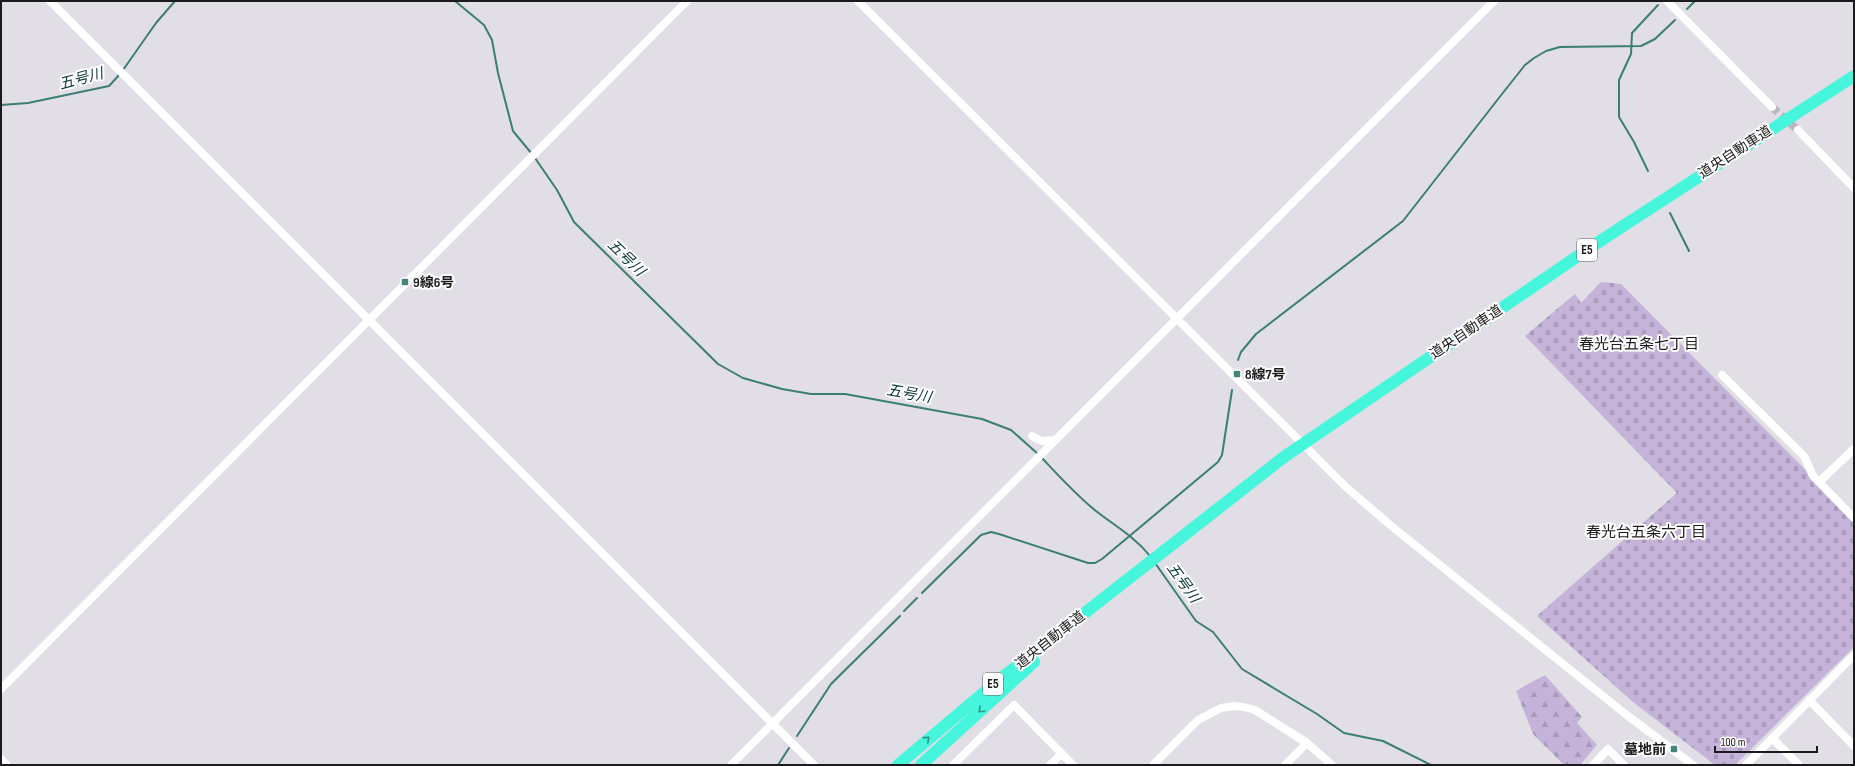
<svg xmlns="http://www.w3.org/2000/svg" width="1855" height="766" viewBox="0 0 1855 766" font-family="'Sofia Sans Condensed','Noto Sans JP',sans-serif">
<defs>
<pattern id="forest-firs" width="22" height="20" patternUnits="userSpaceOnUse"><rect width="22" height="20" fill="#c5b3d9"/><path d="M5 1l3.5 6h-7zM16 11l3.5 6h-7z" fill="#a999ba"/></pattern>
<pattern id="cemetery-stones" width="16" height="16" patternUnits="userSpaceOnUse"><rect width="16" height="16" fill="#c5b3d9"/><path d="M2 7V4a2 2 0 0 1 4 0v3zM10 15v-3a2 2 0 0 1 4 0v3z" fill="#a999ba"/></pattern>
</defs>
<rect width="100%" height="100%" fill="#e1dee5"/>
<polygon fill="url(#forest-firs)" points="1545,675 1582,717 1577,723 1597,745 1580,765 1564,765 1533,734 1516,691"/>
<polygon fill="url(#cemetery-stones)" points="1601,282 1621,284 1854,519 1854,647 1735,765 1715,765 1633,702 1537,616 1677,493 1525,336 1575,294 1581,303"/>
<g fill="none" stroke-linecap="round" stroke-linejoin="round">
<g stroke="#3b7e74" stroke-width="2">
<polyline points="455,1 484,25 492,40 498,73 513,131 532,154"/>
<polyline points="1687,9 1695,1"/>
<polyline points="123,70 156,23 175,1"/>
<polyline points="1,105 28,103 109,86 120,74"/>
<polyline points="535,158 557,190 574,222 718,364 743,378 782,389 811,394 845,394 982,419 1011,430 1038,454"/>
<polyline points="1648,171 1634,142 1619,117 1619,80 1631,54 1632,33 1658,5"/>
<polyline points="1670,213 1689,251"/>
<polyline points="1238,360 1241,352 1256,334 1403,221 1502,94 1525,65 1534,58 1546,51 1560,47 1641,46 1655,39 1675,20"/>
<path d="M1041 457C1059 476 1076 495 1096 511 1115 526 1135 537 1150 556"/>
<polyline points="1155,563 1196,621 1213,632 1242,669 1317,714 1344,733 1383,741 1431,765"/>
<polyline points="922,593 981,535 991,532 999,534 1088,563 1095,563 1102,559 1218,462 1222,455 1232,390"/>
<polyline points="904,611 917,598"/>
<polyline points="797,736 831,684 900,616"/>
<polyline points="778,765 789,748"/>
</g>
<polyline stroke="#b9b7bd" stroke-width="8" stroke-dasharray="8 4" stroke-linecap="butt" points="1772,107 1798,130"/>
<g stroke="#fff" stroke-width="8">
<polyline points="50,1 814,765"/>
<polyline points="858,1 1347,488 1395,529 1628,716 1693,765"/>
<polyline points="1667,1 1772,107"/>
<polyline points="1798,130 1854,188"/>
<polyline points="1722,375 1804,456 1813,476 1854,518"/>
<polyline points="1032,436 1041,441 1056,440"/>
<polyline points="1819,482 1854,449"/>
<polyline points="1,689 687,1"/>
<polyline points="1809,700 1854,746"/>
<polyline points="1772,738 1799,765"/>
<polyline points="1,759 7,765"/>
<polyline points="731,765 1494,1"/>
<polyline points="953,765 1014,705 1073,765"/>
<polyline points="1050,765 1061,754"/>
<polyline points="1153,765 1198,720 1221,708 1234,706 1244,707 1255,710 1307,743 1332,765"/>
<polyline points="1285,765 1307,743"/>
<polyline points="1593,765 1608,749 1624,765"/>
<polyline points="1746,765 1854,655"/>
</g>
<g stroke="#45f6dd" stroke-width="12">
<polyline points="898,765 994,684 1284,457 1594,245 1854,76"/>
<polyline points="921,765 1034,662"/>
</g>
</g>
<defs><path id="oneway-chevron" d="M-2-3.5L2.5 0L-2 3.5" fill="none" stroke-width="1.6" stroke-linecap="round" stroke-linejoin="round"/></defs>
<g stroke="#329386">
<use href="#oneway-chevron" transform="translate(981 710) rotate(137)"/>
<use href="#oneway-chevron" transform="translate(927 739) rotate(-41)"/>
</g>
<g fill="#42867a" stroke="#fff" stroke-width="1.5">
<rect x="401" y="278" width="8" height="8" rx="2"/>
<rect x="1233" y="370" width="8" height="8" rx="2"/>
<rect x="1670" y="745" width="8" height="8" rx="2"/>
</g>
<g text-anchor="middle" dominant-baseline="central" stroke-width="4" stroke-linejoin="round" paint-order="stroke">
<g fill="#fff" stroke="#5f5f60" stroke-width="1">
<rect x="1577" y="239" width="20" height="22" rx="3"/>
<rect x="983" y="673" width="20" height="22" rx="3"/>
</g>
<g font-size="13" font-weight="bold" fill="#1b1a1c">
<text x="1587" y="250">E5</text>
<text x="993" y="684">E5</text>
</g>
<g font-size="14" fill="#1b1a1c" stroke="#fff">
<text transform="translate(1735 152) rotate(-33)">道央自動車道</text>
<text transform="translate(1466 332) rotate(-34)">道央自動車道</text>
<text transform="translate(1050 640) rotate(-38)">道央自動車道</text>
</g>
<g font-size="14" font-weight="bold" fill="#1b1a1c" stroke="#fff" text-anchor="start">
<text x="413" y="282">9線6号</text>
<text x="1245" y="374">8線7号</text>
<text x="1666" y="749" text-anchor="end">墓地前</text>
</g>
<g font-size="15" font-style="italic" fill="#093731" stroke="#fff">
<text transform="translate(81 79) rotate(-15)">五号川</text>
<text transform="translate(626 258) rotate(44)">五号川</text>
<text transform="translate(909 394) rotate(10)">五号川</text>
<text transform="translate(1183 583) rotate(54)">五号川</text>
</g>
<g font-size="15" fill="#1b1a1c" stroke="#fff">
<text x="1639" y="344">春光台五条七丁目</text>
<text x="1646" y="532">春光台五条六丁目</text>
</g>
</g>
<rect width="1855" height="766" fill="none" stroke="#1b1a1c" stroke-width="4"/>
<path d="M1715 746v6h102v-6" fill="none" stroke="#1b1a1c" stroke-width="2"/>
<text x="1721" y="746" font-size="12" fill="#1b1a1c" stroke="#ffffff" stroke-width="3" paint-order="stroke">100 m</text>
</svg>
